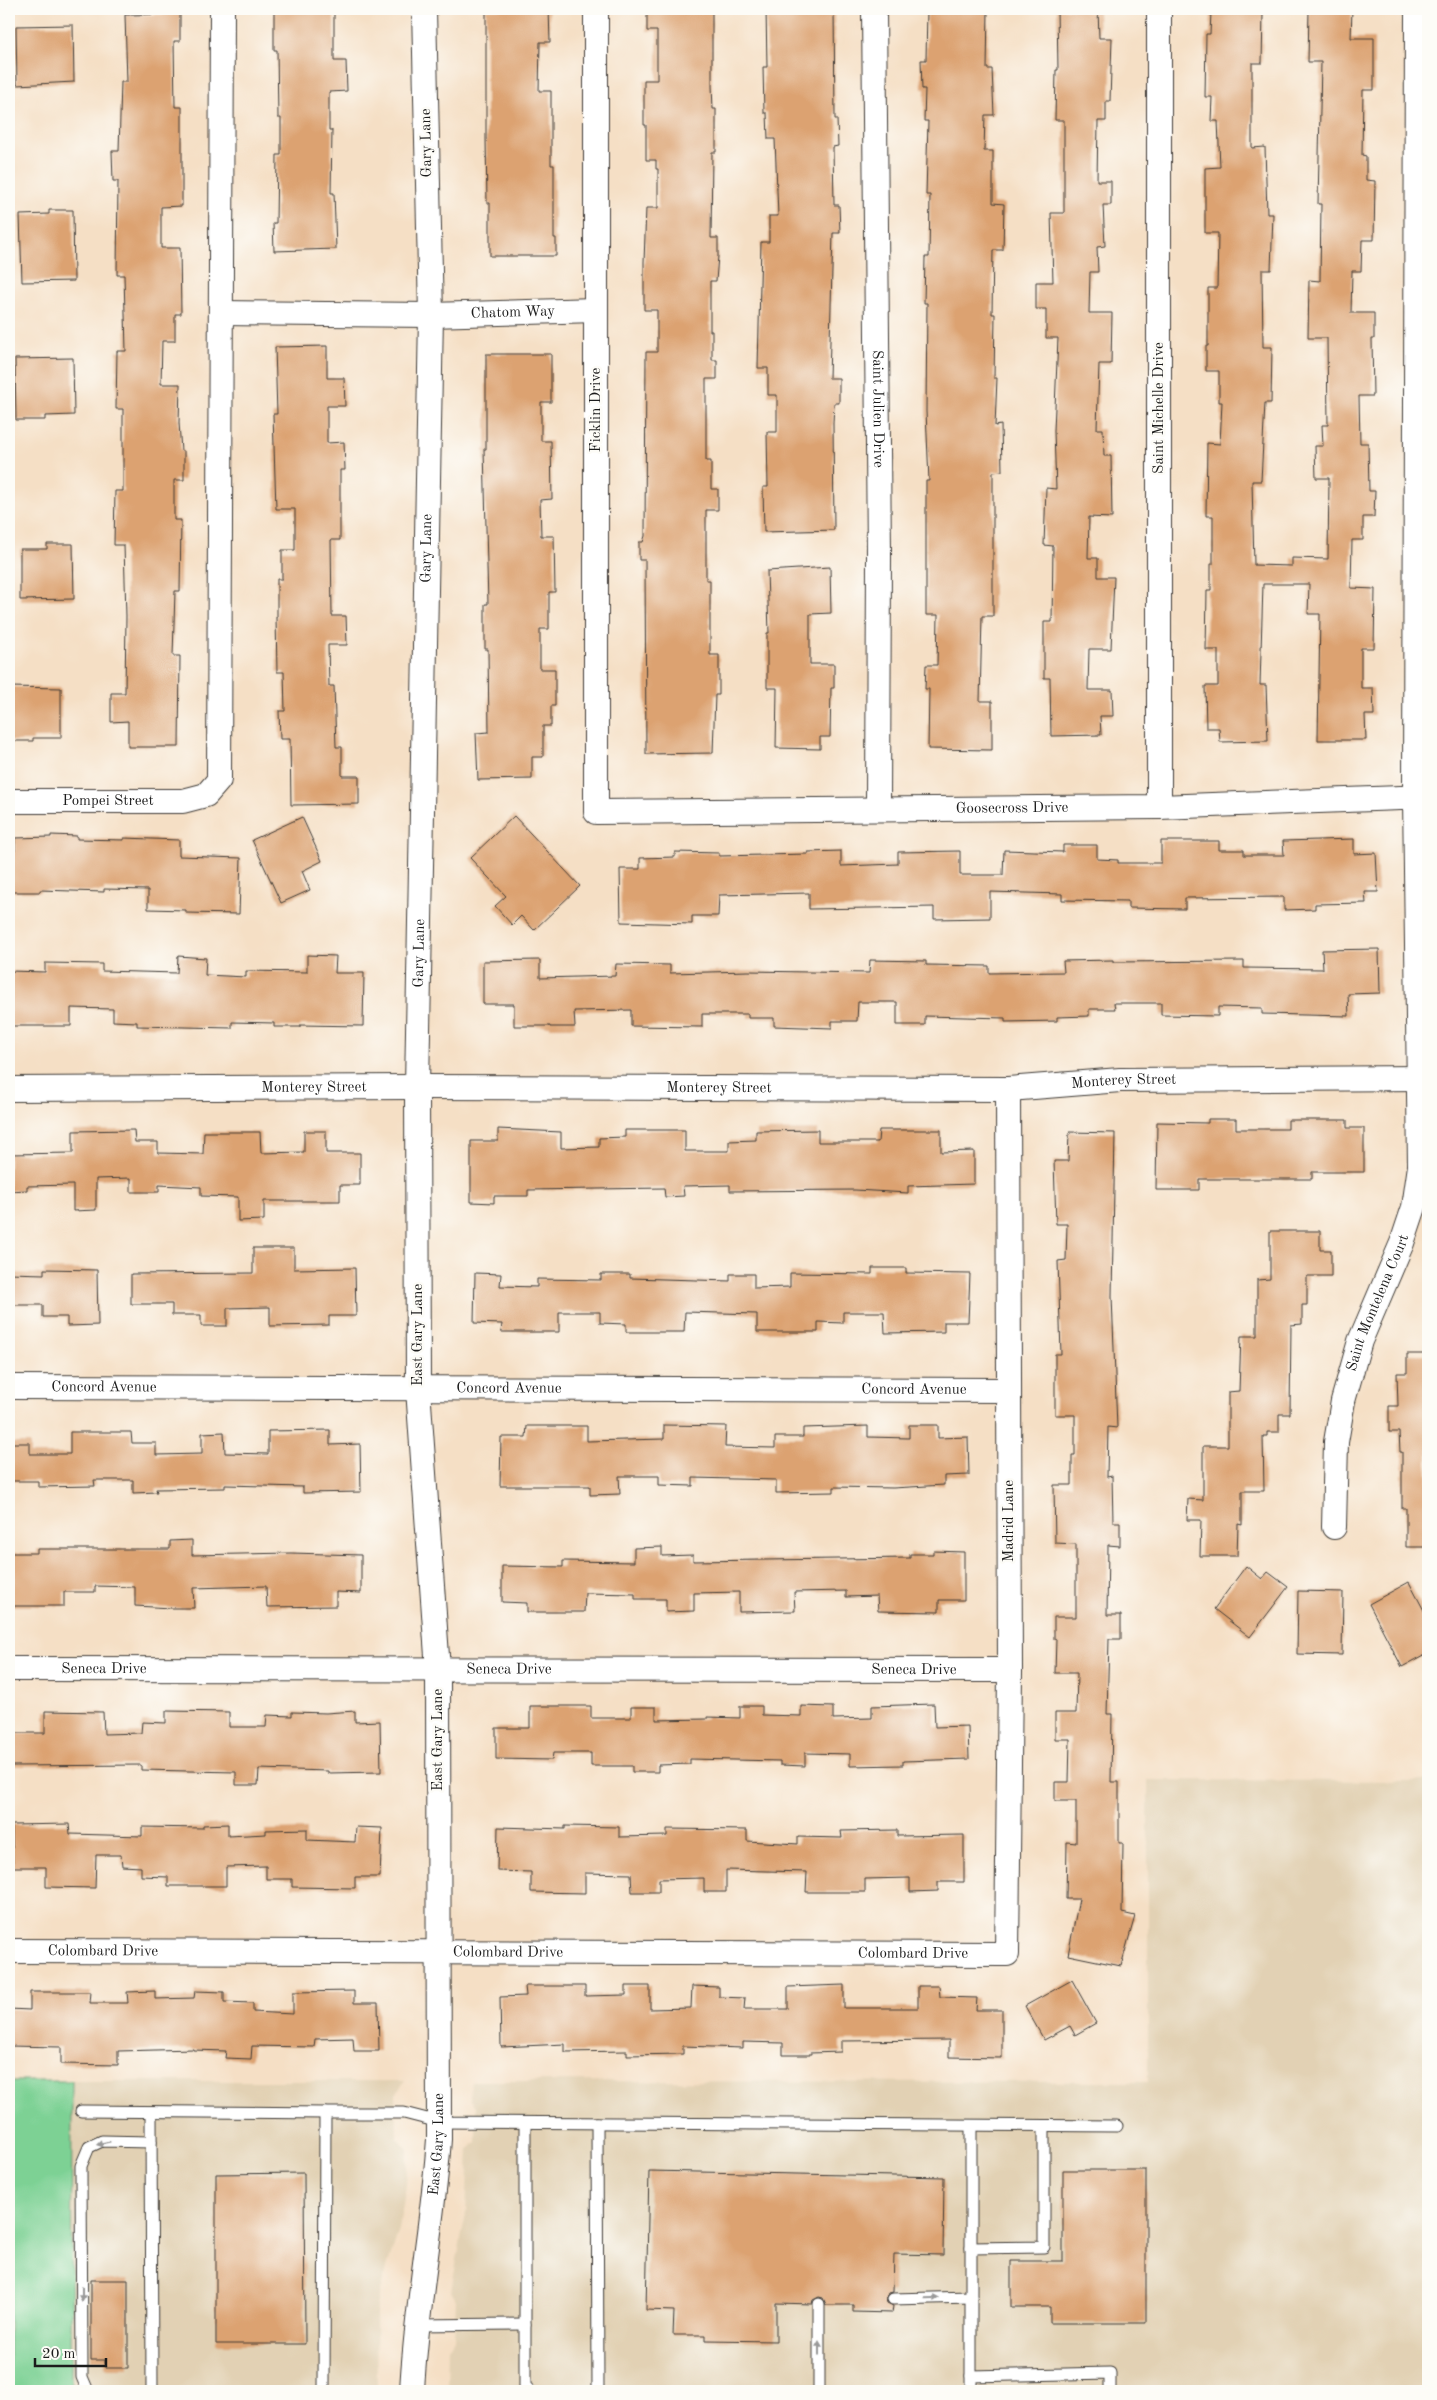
<svg xmlns="http://www.w3.org/2000/svg" width="1437" height="2400" viewBox="0 0 1437 2400" font-family="'Old Standard TT',serif">
<rect width="100%" height="100%" fill="#fdfcf7"/>
<filter id="ink" filterUnits="userSpaceOnUse"><feTurbulence type="fractalNoise" baseFrequency=".02" numOctaves="2"/><feDisplacementMap in="SourceGraphic" scale="10" xChannelSelector="R" yChannelSelector="G"/><feConvolveMatrix kernelMatrix="1 2 1 2 8 2 1 2 1" color-interpolation-filters="sRGB"/></filter>
<filter id="wash" filterUnits="userSpaceOnUse"><feTurbulence type="fractalNoise" baseFrequency=".0096" numOctaves="4" result="noise"/><feDisplacementMap in="SourceGraphic" scale="20" xChannelSelector="R" yChannelSelector="G"/><feGaussianBlur stdDeviation="1.12" result="paint"/><feColorMatrix in="noise" values="0 0 0 0 0 0 0 0 0 0 0 0 0 0 0 0 0 1.4 0 .05"/><feComposite in="paint" operator="in"/></filter>
<g filter="url(#wash)">
<rect width="100%" height="100%" fill="#f5dfc5"/>
<g fill="#e2d1b4">
<polygon points="1148,1780 1428,1781 1428,2391 447,2391 448,2348 454,2338 456,2300 451,2291 466,2213 469,2149 476,2142 476,2106 470,2099 471,2081 1148,2082"/>
<polygon points="72,2081 405,2081 396,2094 397,2139 408,2149 406,2185 399,2229 380,2291 376,2314 377,2391 71,2391"/>
</g>
<polygon fill="#7dd194" stroke="#4c7658" points="9,2081 72,2081 71,2391 9,2391"/>
<g id="blocks">
<g fill="#dca271">
<polygon points="274,9 334,9 334,61 346,61 347,91 329,92 329,130 332,130 331,193 334,193 336,249 274,251 273,223 276,223 277,155 281,155 281,118 278,118 277,50 274,50"/>
<polygon points="486,9 549,9 550,42 540,42 539,91 551,91 551,165 554,165 554,238 556,238 556,256 490,256 490,203 487,203 486,139"/>
<polygon points="647,9 712,9 712,86 713,109 716,109 716,152 712,152 711,238 718,238 718,256 716,281 710,281 710,331 712,331 712,360 717,360 717,379 706,379 706,461 711,461 711,489 718,489 718,510 706,510 706,580 710,580 710,655 719,655 719,695 715,695 713,753 646,754 645,560 639,560 639,542 643,542 645,536 646,352 657,352 657,310 644,310 644,262 646,208 658,208 658,169 656,169 656,160 646,160 646,125 644,125 644,80 657,80 657,31 647,31"/>
<polygon points="766,9 834,9 835,119 837,119 838,146 833,147 834,205 839,205 840,233 833,233 829,378 839,378 839,403 834,403 833,423 834,530 764,532 763,487 768,487 767,432 777,432 777,395 768,395 768,368 758,368 761,242 769,242 769,216 778,216 775,139 768,139 767,113 764,113 763,67 767,67"/>
<polygon points="927,9 988,9 987,69 992,69 994,115 985,115 984,151 993,151 993,203 1004,204 1003,250 993,250 992,314 995,314 994,378 997,378 995,426 1001,425 1002,471 993,472 993,616 982,616 980,701 992,701 992,750 928,749 929,689 925,689 926,665 937,665 938,615 926,615 926,481 929,481 926,411 927,303 924,303 925,257 929,257 930,195 926,195 928,121 924,121 925,89 922,89 921,60 926,60"/>
<polygon points="1057,9 1098,9 1099,38 1112,38 1110,101 1106,101 1106,121 1098,121 1097,181 1111,181 1111,205 1103,205 1105,246 1097,247 1098,272 1090,272 1089,313 1112,313 1111,364 1099,364 1097,429 1103,429 1104,456 1111,456 1112,518 1089,517 1088,558 1098,558 1098,577 1114,577 1111,649 1089,649 1088,690 1112,690 1113,716 1100,716 1101,735 1051,736 1050,678 1044,678 1044,622 1052,622 1053,546 1044,545 1046,488 1056,489 1054,431 1058,338 1046,338 1046,309 1036,309 1036,282 1053,282 1051,213 1064,213 1064,120 1055,120 1056,70 1058,70"/>
<polygon points="1309,9 1352,9 1351,38 1374,38 1374,90 1363,90 1362,155 1366,156 1366,180 1375,181 1374,240 1362,240 1361,271 1352,271 1351,313 1374,313 1374,339 1372,339 1373,396 1359,396 1360,443 1368,443 1369,491 1375,491 1374,517 1363,517 1363,540 1352,540 1351,588 1375,589 1374,648 1361,648 1361,688 1373,688 1374,715 1365,715 1366,740 1318,740 1320,614 1308,614 1309,584 1263,584 1260,685 1266,685 1268,741 1220,742 1219,728 1206,728 1205,686 1218,686 1218,650 1206,650 1207,590 1211,590 1211,564 1213,564 1213,516 1206,516 1207,443 1220,444 1222,402 1219,402 1219,371 1206,371 1206,346 1208,346 1208,288 1217,288 1218,233 1205,233 1205,168 1220,167 1218,121 1211,121 1212,97 1205,97 1206,34 1210,34 1211,12 1263,13 1262,63 1252,63 1252,148 1265,147 1267,214 1273,214 1271,270 1262,270 1263,347 1272,347 1271,403 1265,403 1261,481 1252,481 1254,565 1292,566 1292,558 1328,559 1329,478 1316,478 1315,446 1323,446 1322,425 1328,425 1327,338 1308,338 1309,280 1320,281 1321,204 1318,204 1321,62 1308,62"/>
<polygon points="180,14 180,41 174,41 175,107 182,107 182,206 161,207 161,248 180,248 181,314 175,314 175,341 162,341 161,384 180,384 179,423 181,451 184,451 184,480 174,480 174,520 181,520 180,591 175,591 173,656 180,656 179,747 128,747 128,721 111,722 111,693 125,693 126,616 124,545 114,545 115,491 123,491 123,409 116,409 117,351 126,351 124,275 117,275 118,181 113,181 112,151 119,151 121,82 127,82 125,15"/>
<polygon points="73,25 74,82 17,85 16,26"/>
<polygon points="49,210 73,210 74,281 22,282 20,215 49,214"/>
<polygon points="327,346 327,378 344,378 345,406 327,406 327,443 344,442 345,470 340,470 340,540 331,540 332,616 346,616 347,645 328,645 329,686 334,686 336,747 342,747 342,776 359,776 359,804 291,805 290,739 280,739 279,711 285,711 284,672 277,672 276,617 277,617 277,579 282,579 282,550 295,550 295,509 276,509 273,414 277,414 275,347"/>
<polygon points="486,354 551,354 551,402 541,402 541,441 551,441 552,499 540,500 541,536 554,536 555,592 549,592 549,629 540,629 540,669 555,669 555,706 551,706 551,726 543,726 543,757 532,757 532,779 478,780 476,733 489,732 488,649 485,649 485,604 488,604 484,449 486,449"/>
<polygon points="73,358 74,415 45,416 45,420 16,420 15,359"/>
<polygon points="47,544 73,544 74,599 20,600 20,549 47,549"/>
<polygon points="830,567 831,613 810,614 810,664 834,664 834,688 831,688 830,737 820,737 820,749 776,748 777,688 767,688 767,633 769,633 767,571"/>
<polygon points="9,687 61,688 61,738 33,738 33,741 9,741"/>
<polygon points="514,816 580,886 534,930 521,916 512,925 495,906 506,896 470,858"/>
<polygon points="302,817 322,861 302,871 310,890 281,903 252,840"/>
<polygon points="51,835 77,836 77,839 124,840 124,838 179,840 179,856 241,858 239,914 186,913 186,910 148,909 148,890 104,889 104,892 40,890 40,892 9,892 9,851 15,851 15,838 51,837"/>
<polygon points="1354,839 1354,854 1376,853 1378,892 1365,892 1366,903 1315,904 1315,909 1284,910 1284,897 1185,898 1185,909 1128,908 1128,901 1062,900 1062,894 990,892 990,918 934,919 934,907 809,909 809,893 719,895 718,916 692,916 692,924 621,922 620,869 640,869 640,858 675,857 675,852 719,853 719,856 808,854 808,852 841,851 841,866 898,864 898,852 960,851 960,875 1003,875 1004,850 1063,852 1063,845 1097,845 1097,859 1118,860 1118,863 1161,863 1161,841 1219,841 1219,850 1244,850 1244,855 1284,855 1283,841"/>
<polygon points="1379,949 1380,993 1348,994 1349,1016 1262,1014 1262,1008 1218,1007 1218,1016 1161,1015 1161,1003 1114,1003 1115,1009 1089,1009 1089,1016 1057,1017 1057,1021 1005,1022 1005,1018 925,1016 925,1025 897,1025 897,1002 858,1002 857,1021 832,1021 832,1028 774,1026 774,1018 748,1018 748,1014 702,1014 702,1027 631,1026 631,1010 574,1011 575,1027 550,1027 550,1026 514,1026 514,1004 483,1004 483,961 540,960 540,978 615,976 616,964 670,965 670,973 748,971 869,973 870,960 926,961 926,965 989,966 989,973 1064,972 1063,961 1113,960 1113,962 1244,961 1244,968 1323,969 1322,950"/>
<polygon points="307,955 336,956 335,973 364,973 363,1026 300,1025 300,1027 274,1027 274,1023 232,1022 232,1028 137,1026 137,1022 113,1021 113,1009 71,1008 71,1026 10,1026 9,971 45,972 45,963 102,964 102,971 177,973 178,956 206,958 205,975 246,977 246,971 307,972"/>
<polygon points="1208,1119 1236,1119 1236,1129 1288,1129 1288,1120 1347,1120 1347,1128 1364,1128 1364,1172 1312,1172 1312,1179 1199,1179 1199,1190 1156,1190 1157,1122 1208,1123"/>
<polygon points="498,1129 561,1132 561,1148 599,1147 599,1138 625,1137 625,1130 685,1130 685,1151 729,1151 729,1141 756,1140 756,1131 818,1130 818,1142 878,1142 879,1130 941,1130 941,1152 974,1151 974,1184 908,1186 908,1193 855,1190 730,1191 730,1185 683,1186 684,1196 665,1197 664,1188 528,1190 528,1196 494,1196 494,1203 471,1202 471,1141 498,1141"/>
<polygon points="134,1130 135,1142 158,1142 158,1153 203,1154 204,1132 260,1132 261,1153 304,1152 304,1131 326,1131 326,1153 360,1153 360,1185 340,1185 340,1201 264,1201 264,1220 238,1221 238,1197 201,1196 201,1187 159,1185 159,1192 131,1192 131,1178 96,1179 96,1210 73,1211 73,1185 27,1186 27,1190 9,1191 9,1154 73,1153 73,1131"/>
<polygon points="1069,1132 1115,1133 1112,1296 1117,1428 1108,1427 1107,1477 1112,1476 1113,1522 1120,1522 1120,1546 1108,1545 1107,1615 1121,1615 1121,1639 1109,1639 1107,1714 1112,1714 1111,1782 1119,1782 1119,1843 1123,1843 1122,1913 1135,1916 1121,1966 1068,1955 1079,1899 1066,1899 1067,1842 1076,1843 1076,1801 1055,1801 1055,1782 1069,1782 1070,1739 1055,1739 1055,1713 1076,1713 1077,1673 1055,1673 1056,1639 1054,1639 1054,1617 1076,1617 1076,1544 1055,1543 1054,1485 1072,1485 1072,1455 1075,1455 1075,1415 1055,1415 1055,1354 1061,1354 1058,1261 1066,1260 1067,1224 1056,1224 1054,1161 1068,1161"/>
<polygon points="1270,1231 1320,1231 1320,1250 1331,1250 1331,1276 1307,1276 1307,1305 1302,1305 1302,1324 1291,1325 1290,1414 1279,1414 1279,1432 1267,1432 1267,1436 1263,1436 1264,1491 1242,1491 1242,1525 1238,1524 1237,1556 1200,1556 1201,1520 1187,1520 1188,1499 1203,1500 1203,1446 1228,1446 1228,1392 1239,1391 1241,1336 1257,1336 1257,1280 1270,1279"/>
<polygon points="253,1248 294,1248 294,1269 355,1268 356,1316 329,1316 329,1325 270,1326 270,1307 227,1308 227,1326 201,1326 201,1315 172,1315 172,1304 131,1304 131,1274 253,1273"/>
<polygon points="872,1268 906,1268 906,1273 970,1274 968,1322 944,1322 944,1332 885,1333 884,1312 843,1312 843,1323 818,1322 818,1332 757,1332 757,1314 685,1312 684,1332 626,1332 626,1324 600,1323 600,1312 559,1312 559,1332 501,1332 502,1324 474,1323 475,1273 501,1274 500,1286 537,1287 537,1279 601,1280 601,1274 630,1274 630,1278 730,1281 730,1274 754,1274 754,1288 790,1287 790,1273 872,1274"/>
<polygon points="44,1269 97,1270 98,1325 67,1326 67,1317 43,1317 43,1305 9,1305 9,1273 44,1274"/>
<polygon points="1407,1354 1428,1354 1428,1547 1406,1547 1406,1508 1402,1508 1402,1452 1400,1452 1399,1432 1389,1432 1389,1406 1398,1406 1397,1373 1407,1373"/>
<polygon points="664,1425 726,1426 725,1447 775,1448 775,1437 803,1437 803,1428 868,1426 868,1437 909,1438 909,1425 938,1425 938,1438 968,1437 969,1475 944,1476 944,1485 893,1488 834,1487 834,1492 776,1493 776,1480 693,1478 693,1486 659,1485 659,1476 619,1476 620,1494 590,1495 590,1486 500,1486 501,1437 526,1437 527,1426 587,1426 587,1441 664,1439"/>
<polygon points="330,1430 330,1445 360,1444 361,1492 303,1493 303,1487 225,1485 225,1488 156,1489 157,1492 133,1493 133,1480 94,1480 95,1486 38,1487 38,1481 9,1481 9,1443 30,1443 30,1454 70,1454 70,1432 131,1432 132,1443 156,1443 156,1455 202,1454 202,1433 224,1432 225,1453 268,1454 268,1431"/>
<polygon points="192,1540 192,1555 291,1553 361,1555 361,1593 336,1592 336,1606 267,1607 266,1586 193,1588 194,1608 172,1608 135,1606 135,1587 95,1586 95,1592 64,1592 64,1606 9,1606 9,1553 37,1553 37,1549 170,1549 170,1541"/>
<polygon points="662,1547 662,1556 693,1555 693,1561 910,1558 910,1554 933,1554 933,1551 964,1552 964,1600 939,1600 939,1612 878,1611 877,1596 846,1597 846,1591 794,1592 795,1611 739,1612 739,1592 694,1593 694,1611 666,1612 666,1599 635,1599 635,1594 585,1593 584,1612 527,1612 527,1603 502,1602 502,1566 563,1567 563,1561 634,1562 634,1548"/>
<polygon points="1246,1566 1262,1579 1268,1572 1288,1587 1250,1637 1214,1609"/>
<polygon points="1409,1582 1428,1618 1428,1653 1402,1667 1369,1604"/>
<polygon points="1298,1591 1343,1592 1342,1655 1297,1654"/>
<polygon points="934,1704 935,1727 968,1726 969,1759 903,1761 903,1765 850,1766 850,1754 805,1753 805,1766 780,1765 780,1761 690,1759 690,1764 658,1765 658,1772 632,1772 632,1766 591,1766 591,1753 553,1753 552,1760 496,1759 496,1728 530,1728 530,1706 591,1706 591,1718 631,1718 631,1707 656,1707 656,1720 707,1719 707,1717 740,1718 740,1706 762,1706 762,1715 801,1716 801,1706 833,1707 833,1719 872,1718 872,1706"/>
<polygon points="45,1711 103,1712 104,1734 141,1733 142,1722 166,1723 166,1711 229,1712 229,1727 266,1727 267,1715 292,1716 292,1712 326,1713 355,1711 355,1722 380,1721 381,1772 328,1773 328,1771 259,1769 258,1785 236,1785 236,1772 141,1770 141,1765 12,1766 12,1733 45,1733"/>
<polygon points="69,1824 70,1834 142,1836 142,1827 203,1828 203,1825 228,1824 228,1836 266,1834 266,1830 307,1829 307,1840 355,1842 356,1827 382,1828 380,1877 355,1877 355,1888 292,1887 292,1879 266,1879 266,1866 226,1867 226,1886 168,1886 168,1877 141,1876 141,1867 122,1866 121,1855 96,1855 95,1888 46,1887 46,1867 13,1867 12,1825"/>
<polygon points="565,1826 619,1827 619,1837 667,1836 667,1829 747,1830 747,1841 798,1844 798,1837 842,1838 841,1831 897,1830 897,1836 964,1835 964,1882 938,1882 938,1891 910,1892 910,1878 865,1879 865,1892 806,1892 807,1872 726,1870 726,1892 704,1892 704,1878 659,1879 659,1892 632,1892 631,1874 585,1873 585,1893 531,1892 531,1872 497,1871 498,1827 565,1829"/>
<polygon points="1072,1980 1096,2023 1075,2035 1070,2026 1044,2040 1025,2006"/>
<polygon points="844,1985 844,2008 918,2008 918,1986 939,1986 940,1997 977,1998 976,2010 1002,2010 1002,2058 949,2057 949,2040 841,2041 841,2052 810,2053 810,2055 783,2055 783,2043 743,2042 743,2048 683,2046 683,2054 627,2055 627,2051 565,2052 565,2044 501,2047 500,1997 526,1996 525,1986 585,1986 585,1996 626,1995 626,1986 650,1986 650,2009 691,2008 692,1986 719,1987 719,1997 745,1998 744,2009 788,2009 788,1987"/>
<polygon points="155,1991 155,1999 194,1998 195,1991 224,1992 224,2002 253,2003 253,2012 293,2014 293,1992 354,1991 354,2003 378,2003 379,2051 354,2051 353,2038 315,2039 314,2047 252,2046 251,2059 225,2058 226,2051 193,2050 193,2049 118,2051 118,2065 61,2064 61,2047 9,2046 9,2009 30,2010 30,1992 91,1992 90,2003 128,2003 127,1992"/>
<polygon points="1063,2170 1146,2170 1146,2323 1050,2323 1050,2307 1011,2307 1011,2261 1063,2261"/>
<polygon points="649,2171 944,2177 943,2255 894,2254 893,2292 889,2293 886,2299 887,2303 893,2306 892,2313 853,2312 853,2305 826,2305 823,2298 819,2297 813,2300 812,2304 776,2303 776,2341 706,2340 706,2335 673,2335 674,2311 646,2310"/>
<polygon points="304,2173 305,2344 216,2344 216,2174"/>
<polygon points="91,2280 128,2280 128,2368 105,2368 105,2360 91,2360"/>
</g>
</g>
</g>
<g filter="url(#ink)">
<use href="#blocks" fill-opacity="0" stroke="#3d3935" stroke-width="1"/>
<g fill="none" stroke-linecap="round" stroke-linejoin="round">
<g stroke="#3d3935" stroke-width="13">
<g id="lane">
<polyline points="81,2111 325,2113"/>
<polyline points="151,2112 152,2391"/>
<polyline points="525,2123 525,2386 530,2391"/>
<polyline points="597,2123 598,2391"/>
<polyline points="971,2127 971,2391"/>
<polyline points="971,2248 1044,2247 1044,2126"/>
<polyline points="893,2299 971,2297"/>
<polyline points="819,2304 819,2391"/>
<polyline points="417,2325 525,2324"/>
<polyline points="971,2376 1110,2373 1110,2391"/>
<polyline points="88,2391 82,2377 81,2166 89,2147 102,2141 151,2142"/>
<polyline points="324,2391 325,2113 404,2113 439,2122 1117,2126"/>
</g>
</g>
<g stroke="#3d3935" stroke-width="26">
<g id="street">
<path id="s1" d="M596 9V812L1159 807 1428 797"/>
<path id="s2" d="M874 9 879 555 878 809"/>
<polyline points="1159,9 1159,807"/>
<path id="s3" d="M221 313 431 315 596 310"/>
<path id="s4" d="M9 801H183L206 795 219 780 222 9"/>
<path id="s5" d="M9 1089 417 1087 1008 1089 1120 1080 1428 1078"/>
<path id="s6" d="M9 1387 1009 1390"/>
<path id="s7" d="M1334 1527 1336 1442 1343 1401 1360 1341 1402 1243 1414 1207 1420 1166 1415 797 1417 9"/>
<path id="s8" d="M9 1669 1010 1670"/>
<path id="s9" d="M9 1951 1007 1954 1010 1670 1008 1089"/>
<path id="s10" d="M412 2391C416 2307 433 2223 439 2139L438 1670 418 1389 417 1087 431 315 424 9"/>
</g>
</g>
<use href="#lane" stroke="#fff" stroke-width="11"/>
<use href="#street" stroke="#fff" stroke-width="24"/>
</g>
<defs><path id="oneway-solid" d="M-6-.8H1V-3.2L6.5 0L1 3.2V.8H-6Z" transform="scale(1.25)"/></defs>
<g fill="#999">
<use href="#oneway-solid" transform="translate(103 2143) rotate(168)"/>
<use href="#oneway-solid" transform="translate(82 2294) rotate(90)"/>
<use href="#oneway-solid" transform="translate(932 2298) rotate(-1)"/>
<use href="#oneway-solid" transform="translate(819 2348) rotate(-90)"/>
</g>
</g>
<g text-anchor="middle" dominant-baseline="central" stroke-width="5" stroke-linejoin="round" paint-order="stroke">
<g font-size="15" fill="#1c1c1c" stroke="#fdfcf7">
<text transform="translate(427 143) rotate(-91)">Gary Lane</text>
<text stroke="none"><textPath href="#s3" startOffset="292">Chatom Way</textPath></text>
<text transform="translate(1159 408) rotate(-90)">Saint Michelle Drive</text>
<text stroke="none"><textPath href="#s2" startOffset="400">Saint Julien Drive</textPath></text>
<text transform="translate(596 410) rotate(-90)">Ficklin Drive</text>
<text stroke="none"><textPath href="#s10" startOffset="1845">Gary Lane</textPath></text>
<text stroke="none"><textPath href="#s4" startOffset="99">Pompei Street</textPath></text>
<text stroke="none"><textPath href="#s1" startOffset="1219">Goosecross Drive</textPath></text>
<text stroke="none"><textPath href="#s10" startOffset="1440">Gary Lane</textPath></text>
<text stroke="none"><textPath href="#s5" startOffset="1115">Monterey Street</textPath></text>
<text stroke="none"><textPath href="#s5" startOffset="305">Monterey Street</textPath></text>
<text stroke="none"><textPath href="#s5" startOffset="710">Monterey Street</textPath></text>
<text stroke="none"><textPath href="#s7" startOffset="231">Saint Montelena Court</textPath></text>
<text transform="translate(418 1335) rotate(-90)">East Gary Lane</text>
<text stroke="none"><textPath href="#s6" startOffset="95">Concord Avenue</textPath></text>
<text stroke="none"><textPath href="#s6" startOffset="500">Concord Avenue</textPath></text>
<text stroke="none"><textPath href="#s6" startOffset="905">Concord Avenue</textPath></text>
<text transform="translate(1009 1521) rotate(-90)">Madrid Lane</text>
<text stroke="none"><textPath href="#s8" startOffset="95">Seneca Drive</textPath></text>
<text stroke="none"><textPath href="#s8" startOffset="500">Seneca Drive</textPath></text>
<text stroke="none"><textPath href="#s8" startOffset="905">Seneca Drive</textPath></text>
<text transform="translate(438 1740) rotate(-90)">East Gary Lane</text>
<text stroke="none"><textPath href="#s9" startOffset="94">Colombard Drive</textPath></text>
<text stroke="none"><textPath href="#s9" startOffset="499">Colombard Drive</textPath></text>
<text stroke="none"><textPath href="#s9" startOffset="904">Colombard Drive</textPath></text>
<text stroke="none"><textPath href="#s10" startOffset="248">East Gary Lane</textPath></text>
</g>
</g>
<rect width="1437" height="2400" fill="none" stroke="#fdfcf7" stroke-width="30"/>
<path d="M35 2358v8h71v-8" fill="none" stroke="#1c1c1c" stroke-width="2.5"/>
<text x="42" y="2358" font-size="15" fill="#1c1c1c" stroke="#fdfcf7" stroke-width="4" paint-order="stroke">20 m</text>
</svg>
